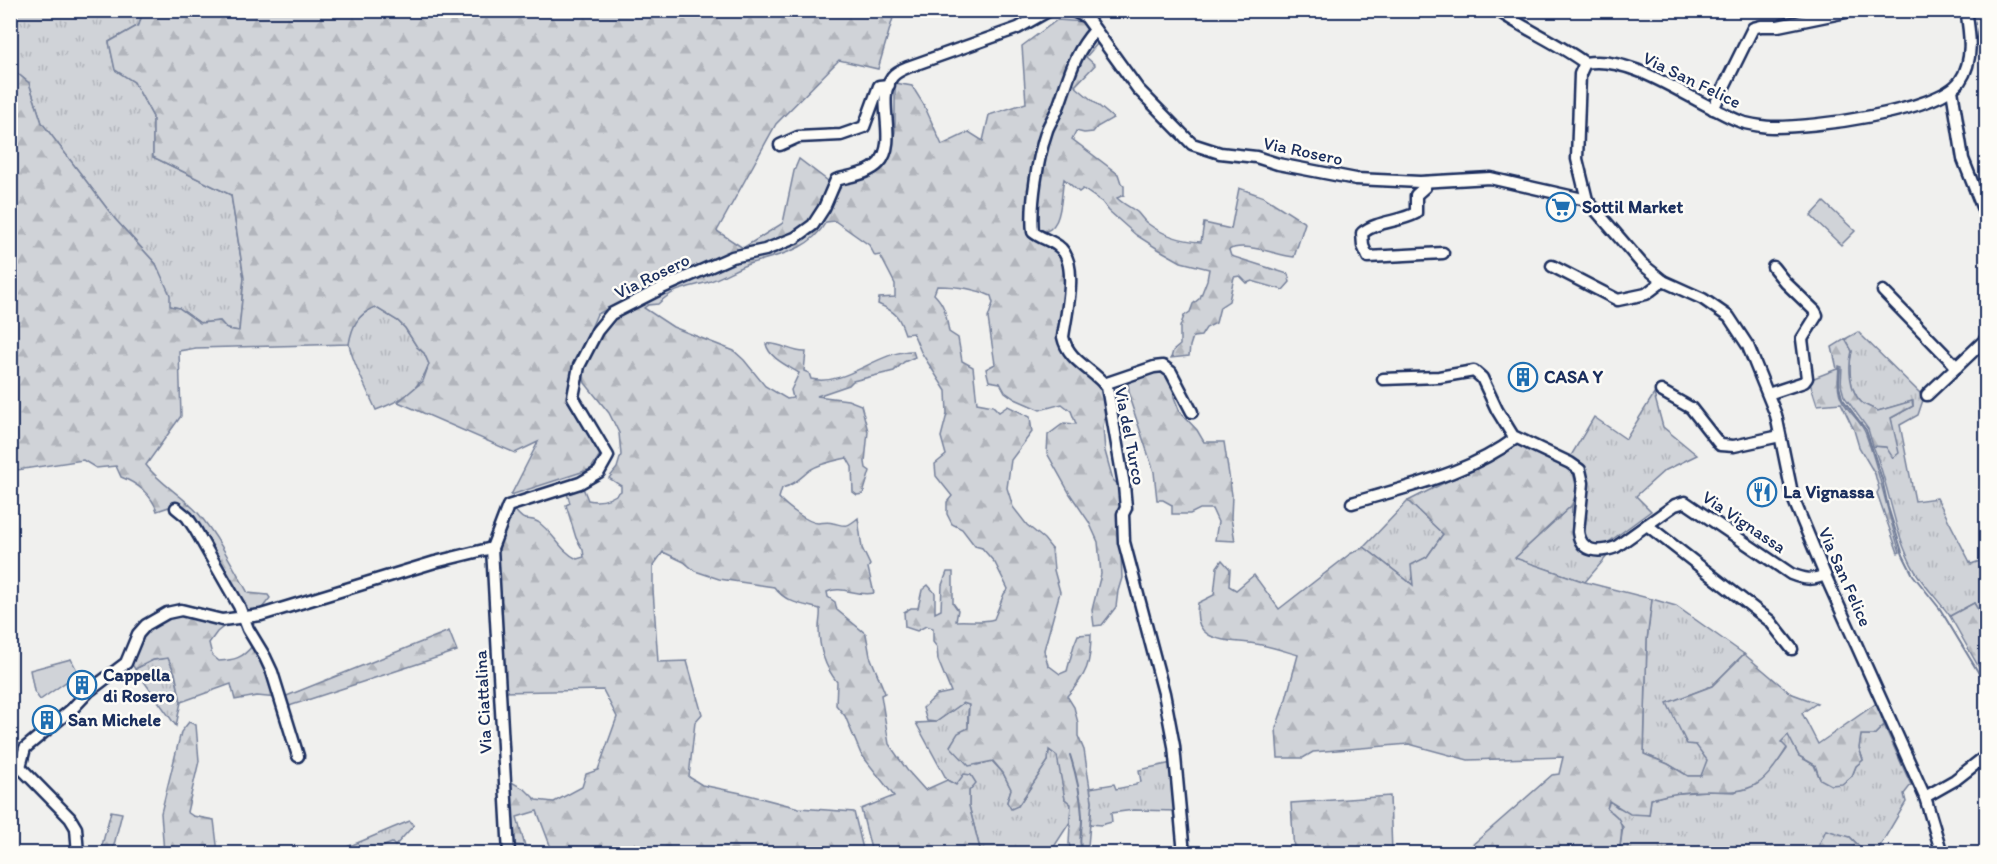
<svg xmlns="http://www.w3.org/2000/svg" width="1997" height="864" viewBox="0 0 1997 864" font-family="Itim,sans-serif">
<defs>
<pattern id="grass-tufts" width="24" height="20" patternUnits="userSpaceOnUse" patternTransform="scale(1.5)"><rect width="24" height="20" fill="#d0d3d8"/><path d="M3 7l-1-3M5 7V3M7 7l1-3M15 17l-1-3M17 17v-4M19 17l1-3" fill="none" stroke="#b2b5bc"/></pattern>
<pattern id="forest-firs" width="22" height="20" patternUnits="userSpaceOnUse" patternTransform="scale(1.5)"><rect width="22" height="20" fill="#d0d3d8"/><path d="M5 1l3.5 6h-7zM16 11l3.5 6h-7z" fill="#b2b5bc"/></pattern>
</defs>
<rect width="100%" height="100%" fill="#f0f0ee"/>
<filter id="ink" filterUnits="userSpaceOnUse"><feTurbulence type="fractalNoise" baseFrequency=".0167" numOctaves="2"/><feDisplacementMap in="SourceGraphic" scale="12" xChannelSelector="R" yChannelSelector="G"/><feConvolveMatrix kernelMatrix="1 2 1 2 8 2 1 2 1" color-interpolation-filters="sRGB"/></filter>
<g filter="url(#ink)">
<g fill="url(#grass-tufts)" stroke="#76819b" stroke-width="1.5">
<polygon points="10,11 143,11 139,25 109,42 115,69 134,82 153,117 153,157 231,195 244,278 239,331 227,329 220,321 200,323 179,308 170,306 156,264 115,219 42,123 29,83 11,68"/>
<path d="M375 307 398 321 405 328 417 347 424 353 429 364C419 391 403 400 376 410 369 394 351 359 349 344 348 327 361 313 375 307Z"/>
<path d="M1858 332 1924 397 1918 415 1900 425 1915 501 1937 498 1971 564 1983 560 1986 567V623L1974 603 1950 616C1939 601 1925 587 1915 571 1893 533 1890 486 1873 446L1886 447 1893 431 1891 418 1913 406V401L1878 411C1873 408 1865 406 1861 402 1849 390 1848 366 1852 351L1845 339Z"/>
<path d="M1654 394 1663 427 1697 455 1664 471 1636 496 1651 511 1606 544 1597 545 1588 542C1580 523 1585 502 1587 482L1569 459 1594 417 1626 439Z"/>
<polygon points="1408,501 1443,534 1427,557 1412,565 1413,585 1364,547"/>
<path d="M1572 505C1571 536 1571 558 1609 554L1585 582 1514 558Z"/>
<polygon points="1652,599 1676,606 1744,654 1712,686 1668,703 1708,761 1701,776 1688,776 1668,764 1644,754 1647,640"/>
<polygon points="168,658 175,673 181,702 176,726 135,669 153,660"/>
<path d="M963 703 969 705C965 726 972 745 977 765L992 761 1003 773 1011 789 1007 802 1018 806 1048 761 1049 750 1058 756 1065 799 1071 804 1070 822 1050 853H981L969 806V791L960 781 956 785 947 780 916 723 936 722Z"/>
<polygon points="1884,725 1911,785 1904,794 1906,802 1876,853 1866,853 1850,837 1815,853 1619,853 1623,827 1607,809 1609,800 1617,807 1649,815 1651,799 1669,794 1707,791 1735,792 1777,763 1787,749 1781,742 1788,734 1799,756 1814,765 1820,779 1852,776 1856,766 1863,760 1859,748 1861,735 1874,735"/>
<polygon points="1172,763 1177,811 1134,810 1111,813 1112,822 1101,825 1090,824 1092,801 1090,788 1114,784 1116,789 1136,785 1136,783 1141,782 1139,770"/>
<path d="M410 821 414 825 395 846 392 843 367 853 314 854V852C325 848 335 850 347 847 368 839 389 829 410 821Z"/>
</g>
<g fill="url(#forest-firs)" stroke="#76819b" stroke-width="1.5">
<path d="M143 11H895L878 69 839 60 776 124 717 231 743 248 783 223 794 171 799 159 832 184 812 223 795 236 657 286 597 314 569 380 568 402 601 453 591 469 511 495 538 442 515 453 398 402 423 381 429 364 424 353 417 347 405 328 398 321 375 307C358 314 352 326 349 344L196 348 179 351 181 416 146 465C160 484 182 495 198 513 218 537 233 566 248 593L268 595 270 598 259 612 245 614 175 505 157 511C152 495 137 483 121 477L116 466 96 468 83 460 11 471V68L29 83 42 123 115 219 156 264 170 295V306L179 308 200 323 220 321 227 329 239 331 244 278 231 195 153 157V117L134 82 115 70 109 42 139 25Z"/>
<path d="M1057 20 1085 22 1098 43 1086 57 1095 65 1075 86 1113 118 1097 127 1093 132 1084 133 1076 131 1072 139 1118 174 1121 183 1124 186V195L1117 198C1123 204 1130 207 1137 212 1140 215 1143 220 1147 223 1163 235 1181 241 1201 242L1204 223 1231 229 1239 188 1264 197 1305 223 1294 257C1276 255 1244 241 1229 250L1231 256 1288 274 1290 282 1283 290 1252 281 1247 283 1240 276 1234 277 1229 301 1220 307 1216 323 1206 328 1201 336 1193 337 1190 346 1189 356 1171 358 1173 351 1180 345V327L1184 316 1190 312 1193 304 1200 298 1207 280 1209 269 1181 262 1158 249 1136 235 1109 211 1102 202 1083 189 1079 192 1064 179C1060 197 1064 236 1036 232 1029 213 1043 152 1049 131 1052 123 1058 114 1062 106L1057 104C1037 130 1025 202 1030 235L1060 251 1066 263 1061 345 1066 357 1096 378 1104 388 1107 401 1103 427 1105 451 1113 480 1121 487 1124 507 1119 511 1122 578 1118 591 1116 607 1102 625 1094 626 1092 610 1101 574 1098 542 1089 522 1070 494 1047 453 1048 435 1064 423 1076 424 1071 411 1062 404 1040 410 1015 399 1005 392 1000 383 989 381 986 369 995 364 988 318 993 303 991 296C974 288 955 286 937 286L934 294C946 306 946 316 949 332L958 338 962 361 973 367 977 403 993 406 999 412 1008 406 1030 417 1032 432 1011 460 1007 488 1013 507 1027 525 1044 539 1052 549 1054 570 1060 592 1044 650 1048 665 1060 674 1067 671 1074 645 1078 635 1091 634C1091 663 1087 675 1067 696L1074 707 1078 723V736L1084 750 1092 801 1088 846 1091 853H1073L1069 844 1071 804 1065 799 1057 756 1049 750 1048 761 1018 806 1011 809 1007 802 1011 789 1003 773 993 761 969 766 950 746 958 733 968 728 969 705 963 703 936 722 927 721 923 708 937 695 951 692 938 660 937 647 933 642V628L926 626 917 631 905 627 904 612 911 608H918L922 590 928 585 935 593V613L941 610 942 585 947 572H953V603L958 610 956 621C970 620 981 623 994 619L1004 594 1008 589 995 563 982 548 975 546 962 529 952 524 947 514V502L952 496 936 476 935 464 946 455 941 437 947 414 946 391 921 352 913 333 905 334C899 316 896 312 878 304L879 298 895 297V284L880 255 875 256 869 245 835 221 826 222C809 252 776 255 746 265 733 270 721 278 708 282 687 288 674 288 658 304L648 305 644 308 673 327 734 351 744 360 765 386 787 399 793 398 791 390 799 373C788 366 769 358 766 344 780 342 792 353 806 352L804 371 809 373 811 379C846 387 877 351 913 351L915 357 904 362 894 371 853 381 849 385 817 396 848 400 861 405 868 431 865 462 866 468 870 471 863 494 857 495 853 492 852 467 847 458C834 461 821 463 810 470 800 478 794 485 782 488L779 498C786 506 808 523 818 523 823 523 827 521 833 523 846 526 846 528 858 518L862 548 870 565 868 568 874 593C857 597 842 585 827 592L828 597 835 602 837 610 866 634 870 656 885 693 881 695 889 744 907 770 925 790 947 780 956 785 964 774 971 775 976 783 969 791V806L981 853H872L861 809 894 796 861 754 845 716 836 705 837 682C825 667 819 648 819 628 819 621 821 616 820 609 801 604 786 603 774 587L719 579 695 571 684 562 663 552 653 566V590L658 662 687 661 702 714 695 722 689 777 702 785 741 793 799 808 854 812 864 853H553L537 811 517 817 525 846 513 845 508 780 526 790 536 800 554 802 582 787 586 774 598 770 617 717 603 690 502 692 496 554 510 513 514 509C527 526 526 515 538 522 553 532 560 551 577 559L584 557 583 550 576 538 566 505 570 503 567 493 583 488 588 500C601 503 611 500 621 491V486L609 478 617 468 621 455 619 433 609 413 585 383 583 374 588 360 606 327 615 317 636 305 732 260 786 248 805 238 817 229 843 183 856 176 868 175 887 164 895 132V83L912 86 924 105 942 145 969 132 983 141 989 115 1026 103 1022 46Z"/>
<path d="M1845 339 1852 351C1848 366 1849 390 1861 402 1865 406 1873 408 1878 411L1912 401 1913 406 1891 418 1899 453 1893 458 1886 447 1873 446 1868 429 1844 396 1841 385 1842 367 1839 366C1838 380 1836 394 1846 406 1852 415 1860 421 1865 432 1880 471 1887 512 1900 552L1898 553 1877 493 1879 489 1875 474 1859 447 1854 430 1841 403 1817 405 1809 380 1837 369 1832 347Z"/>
<polygon points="1157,369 1166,372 1173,386 1174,397 1180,412 1197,430 1204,442 1224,442 1232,495 1231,518 1235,541 1215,540 1218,522 1212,509 1200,509 1190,514 1172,514 1172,505 1163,500 1157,500 1154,472 1130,400 1128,382 1143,373"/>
<path d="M1517 441 1565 465 1573 472 1577 490 1572 505 1515 558 1585 582 1652 599 1647 640 1644 754 1668 764 1688 776H1701L1707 760 1696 745 1687 744 1667 703 1712 686 1744 654 1790 693 1817 703 1802 713 1818 744 1877 703 1884 725 1874 735H1861L1859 748 1863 760 1856 766 1852 776 1842 784 1831 785 1820 779 1815 765 1799 756 1788 735 1781 742 1787 748C1779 760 1769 777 1757 784 1740 794 1725 791 1707 791 1688 791 1669 794 1651 799L1649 815 1630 814 1609 801 1607 809C1628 821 1621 833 1619 853H1463L1552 775 1559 774 1563 757 1468 760 1409 744 1313 752 1303 758H1278L1276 728 1286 699 1298 655C1284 651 1270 646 1256 644 1228 639 1191 645 1198 603L1214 595 1217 567 1222 560 1230 569 1229 586 1236 590 1254 575 1279 609 1350 554 1364 547 1413 585 1411 565 1427 557 1443 534 1408 501 1501 454Z"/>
<polygon points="1974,603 1986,623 1986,680 1950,616"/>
<path d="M180 614C198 617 208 623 227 624L217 632 209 643 212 655 219 661C234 660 243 658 252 646L262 656 277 698 257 696 235 700 231 684 181 702 175 673 168 658 153 660 135 669 131 663C143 631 146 624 180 614Z"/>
<polygon points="449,631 457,651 286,707 284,697"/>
<polygon points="189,722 196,725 199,761 187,812 193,816 214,820 218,853 164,853 161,813 181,732"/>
<polygon points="1390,796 1392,853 1294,853 1291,803"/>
<polygon points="111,811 122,813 112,853 100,853"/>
<polygon points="1826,830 1850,837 1866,853 1815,853"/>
</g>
<g fill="#d0d3d8" stroke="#76819b" stroke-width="1.5">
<polygon points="1824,202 1855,231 1841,245 1811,216"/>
<polygon points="71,659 81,678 66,682 40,700 34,691 30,670"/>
</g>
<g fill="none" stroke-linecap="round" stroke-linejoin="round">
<g stroke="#6f7b97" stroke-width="2">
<polyline points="1840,368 1839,386 1842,398 1866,430 1882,479 1888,507 1903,555 1913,575 1940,609 1986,685"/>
<path d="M1070 755C1076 774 1081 795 1082 816 1083 829 1077 841 1083 854"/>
</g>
<g stroke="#1b2f5e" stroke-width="15">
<g id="minor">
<polyline points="1071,10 1086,17 1138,89 1192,144 1220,153 1256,157 1278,164 1356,179 1420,182 1490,178 1587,200"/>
<path d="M1497 10C1526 30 1558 43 1585 63"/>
<path d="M1095 30C1073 55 1070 75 1059 105 1056 114 1050 122 1047 130 1038 156 1030 205 1033 232 1040 238 1050 240 1058 246 1080 261 1066 314 1063 337 1068 361 1093 369 1107 387L1124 485 1126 508 1123 514 1124 542 1164 693 1174 746 1184 854"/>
<polyline points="1952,90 1963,159 1986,217"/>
<polyline points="1713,109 1753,28 1761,26 1778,26 1856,10"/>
<polyline points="780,145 798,137 841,135 864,127 879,86 889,85"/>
<path d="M1426 182 1425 187 1416 195V213C1399 222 1377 221 1362 233L1363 246 1368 257 1443 253"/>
<polyline points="1552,266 1618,300 1646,294 1663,281"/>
<polyline points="1883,291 1957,367"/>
<path d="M1383 379 1439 377 1474 371 1482 378 1497 410 1513 436 1570 463 1580 470 1583 483 1578 532C1581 553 1599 553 1616 547L1675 505 1685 502 1791 574C1804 579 1812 581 1825 575"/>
<polyline points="1104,384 1154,367 1163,366 1171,372 1192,412"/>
<polyline points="1661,391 1691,408 1720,445 1734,446 1780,436"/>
<polyline points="1768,394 1804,382 1807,378 1802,339 1817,315 1815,311 1785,282 1773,267"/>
<polyline points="1927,395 1986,339"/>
<path d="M1352 503C1409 486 1468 474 1516 438"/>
<polyline points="176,508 187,517 195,529 239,606 248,629 265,657 272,672 298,756"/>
<polyline points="1647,525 1770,621 1792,649"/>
<polyline points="20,767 25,748 72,709 89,691 126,663 138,634 146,625 167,613 181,610 222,620 261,615 435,562 492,548"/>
<polyline points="20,767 70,818 76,828 78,854"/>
<polyline points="1925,797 1955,780 1982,759"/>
<path d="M509 854 492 548 508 506 580 483 599 472 608 456 573 397 579 366 597 331 611 314 662 288 732 257 765 250 795 238 813 225 824 208 836 180C849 176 869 174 879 163 899 141 875 100 892 77 895 73 903 69 908 67L1018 28 1050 10"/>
<path d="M1942 854 1925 797 1825 575 1793 498 1776 415 1748 346 1729 317 1703 299 1663 281 1642 264 1587 200 1577 159 1580 74 1585 63C1629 55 1681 94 1720 112 1728 116 1737 121 1745 123 1754 125 1764 127 1772 127 1810 128 1938 112 1960 81 1974 61 1970 33 1966 10"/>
</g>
</g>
<use href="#minor" stroke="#fdfcf7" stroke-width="10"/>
</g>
</g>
<defs>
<g id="supermarket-ring" transform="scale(1.5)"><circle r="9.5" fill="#fdfcf7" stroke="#1f6fb2" stroke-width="1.5"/><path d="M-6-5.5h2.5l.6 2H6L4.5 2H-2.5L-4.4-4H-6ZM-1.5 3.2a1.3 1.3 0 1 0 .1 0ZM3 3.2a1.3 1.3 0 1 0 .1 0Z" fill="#1f6fb2"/></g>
<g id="building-ring" transform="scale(1.5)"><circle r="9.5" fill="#fdfcf7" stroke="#1f6fb2" stroke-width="1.5"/><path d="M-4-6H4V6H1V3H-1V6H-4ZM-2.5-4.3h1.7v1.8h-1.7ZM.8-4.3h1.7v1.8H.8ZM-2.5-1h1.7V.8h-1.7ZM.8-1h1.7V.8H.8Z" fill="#1f6fb2"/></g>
<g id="restaurant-ring" transform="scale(1.5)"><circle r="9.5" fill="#fdfcf7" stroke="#1f6fb2" stroke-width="1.5"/><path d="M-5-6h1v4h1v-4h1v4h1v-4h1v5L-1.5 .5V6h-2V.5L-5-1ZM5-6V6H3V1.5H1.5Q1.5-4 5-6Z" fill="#1f6fb2"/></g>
</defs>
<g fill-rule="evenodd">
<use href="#supermarket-ring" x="1561" y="207"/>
<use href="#building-ring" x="1523" y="377"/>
<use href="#restaurant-ring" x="1762" y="492"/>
<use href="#building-ring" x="82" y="685"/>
<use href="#building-ring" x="47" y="720"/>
</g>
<g text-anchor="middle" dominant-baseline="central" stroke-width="5" stroke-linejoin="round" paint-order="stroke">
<g font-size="18" fill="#1b2f5e" stroke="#fdfcf7">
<text transform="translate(1692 80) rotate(26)">Via San Felice</text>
<text transform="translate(1303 151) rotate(12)">Via Rosero</text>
<text transform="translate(652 276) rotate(-26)">Via Rosero</text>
<text transform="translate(1130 436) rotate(79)">Via del Turco</text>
<text transform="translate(1744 522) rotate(34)">Via Vignassa</text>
<text transform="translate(1845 577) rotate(66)">Via San Felice</text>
<text transform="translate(483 702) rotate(-93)">Via Ciattalina</text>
</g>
<g font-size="18" font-weight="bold" fill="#1b2f5e" stroke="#fdfcf7" text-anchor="start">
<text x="1582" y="207">Sottil Market</text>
<text x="1544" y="377">CASA Y</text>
<text x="1783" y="492">La Vignassa</text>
<text x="103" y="675">Cappella<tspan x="103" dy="21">di Rosero</tspan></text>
<text x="68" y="720">San Michele</text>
</g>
</g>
<rect width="1997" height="864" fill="none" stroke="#fdfcf7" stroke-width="36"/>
<rect x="18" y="18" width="1961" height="828" fill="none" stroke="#1b2f5e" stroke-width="2" filter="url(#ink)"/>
</svg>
